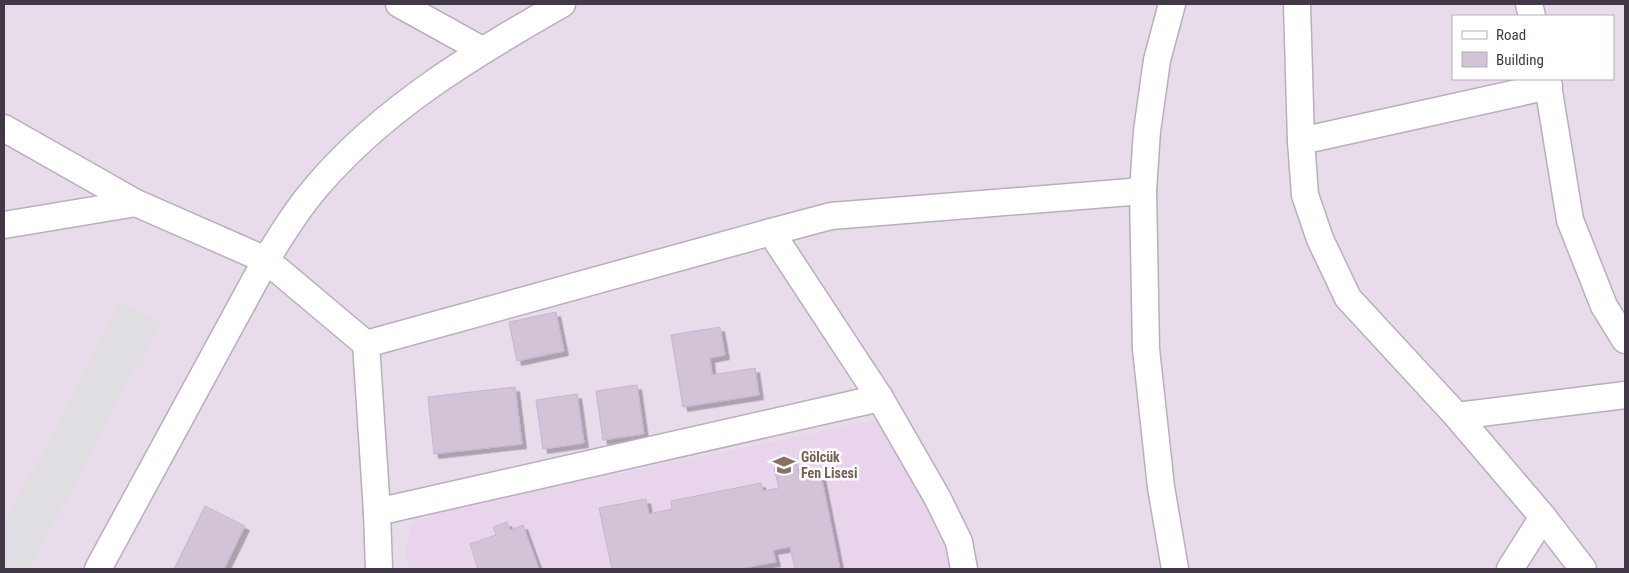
<svg xmlns="http://www.w3.org/2000/svg" width="1629" height="573" viewBox="0 0 1629 573" font-family="'Roboto Condensed',sans-serif">
<defs>
<filter id="shadow"><feDropShadow dx="4.5" dy="4.5" stdDeviation="0" flood-color="#0004"/></filter>
</defs>
<rect width="100%" height="100%" fill="#f2eaf4"/>
<path fill="#e8dceb" fill-rule="evenodd" d="M4 4H1625V569H4ZM1453 16H1613V79H1453Z"/>
<polygon fill="#e8d5ec" points="880,419 946,537 955,569 408,569 406,544 412,524 440,511"/>
<polygon fill="#e1dee3" points="121,302 160,322 30,569 4,569 4,525"/>
<g fill="#d2c3d7" stroke="#c7b4cf" filter="url(#shadow)">
<polygon points="556,312 564,351 517,361 509,322"/>
<polygon points="720,327 725,355 710,358 712,375 755,368 759,395 683,407 671,335"/>
<polygon points="637,385 644,434 603,440 596,391"/>
<polygon points="515,387 522,444 434,454 428,397"/>
<polygon points="577,394 584,443 543,449 536,400"/>
<polygon points="797,464 799,474 820,470 840,569 795,569 790,547 773,550 776,562 738,569 612,569 599,508 646,499 649,514 672,509 671,501 761,483 763,491 779,488 774,468"/>
<polygon points="205,506 245,526 224,569 174,569"/>
<polygon points="507,522 510,530 523,525 539,569 478,569 470,544 496,535 493,527"/>
</g>
<g fill="none" stroke-linecap="round" stroke-linejoin="round">
<g stroke="#baadbf" stroke-width="29">
<g id="minor">
<polyline points="399,4 482,50"/>
<polyline points="1172,4 1157,60 1147,131 1143,191 1146,349 1161,487 1175,569"/>
<polyline points="1297,4 1301,141 1305,195 1320,239 1348,298 1457,416 1543,517 1583,569"/>
<polyline points="1529,4 1532,16"/>
<polyline points="1547,79 1570,220 1604,306 1625,340"/>
<polyline points="4,128 136,203 266,260 366,344 377,512 379,569"/>
<polyline points="1301,141 1549,86"/>
<polyline points="4,225 136,203"/>
<polyline points="771,232 880,398 938,499 959,542 964,569"/>
<polyline points="366,344 771,232 831,216 1143,191"/>
<polyline points="1457,416 1625,395"/>
<polyline points="377,512 880,398"/>
<path d="M98 569 266 260C282 234 298 208 318 185 385 107 474 54 562 4"/>
<polyline points="1510,569 1543,517"/>
</g>
</g>
<use href="#minor" stroke="#fff" stroke-width="26"/>
</g>
<defs>
<g id="school-bare" transform="scale(1.725)"><path d="M0-5L7-2L0 1L-7-2ZM-4 1L0 2.5L4 1V4Q0 6-4 4Z" fill="#8d6e63" stroke="#fff" stroke-width="2.5" paint-order="stroke"/></g>
</defs>
<g fill-rule="evenodd">
<use href="#school-bare" x="784" y="465"/>
</g>
<g text-anchor="middle" dominant-baseline="central" stroke-width="5" stroke-linejoin="round" paint-order="stroke">
<g font-size="14" font-weight="bold" fill="#785e54" stroke="#fff" text-anchor="start">
<text x="801" y="457">Gölcük<tspan x="801" dy="16">Fen Lisesi</tspan></text>
</g>
</g>
<rect width="1629" height="573" fill="none" stroke="#433847" stroke-width="10"/>
<rect x="1452" y="15" width="162" height="65" fill="#ffffff" stroke="#b4afb5"/>
<rect x="1462" y="31" width="25" height="8" fill="#ffffff" stroke="#b4afb5"/>
<text x="1496" y="40" font-size="15" fill="#433847">Road</text>
<rect x="1462" y="52" width="25" height="15" fill="#d2c3d7" stroke="#b4afb5"/>
<text x="1496" y="65" font-size="15" fill="#433847">Building</text>
</svg>
